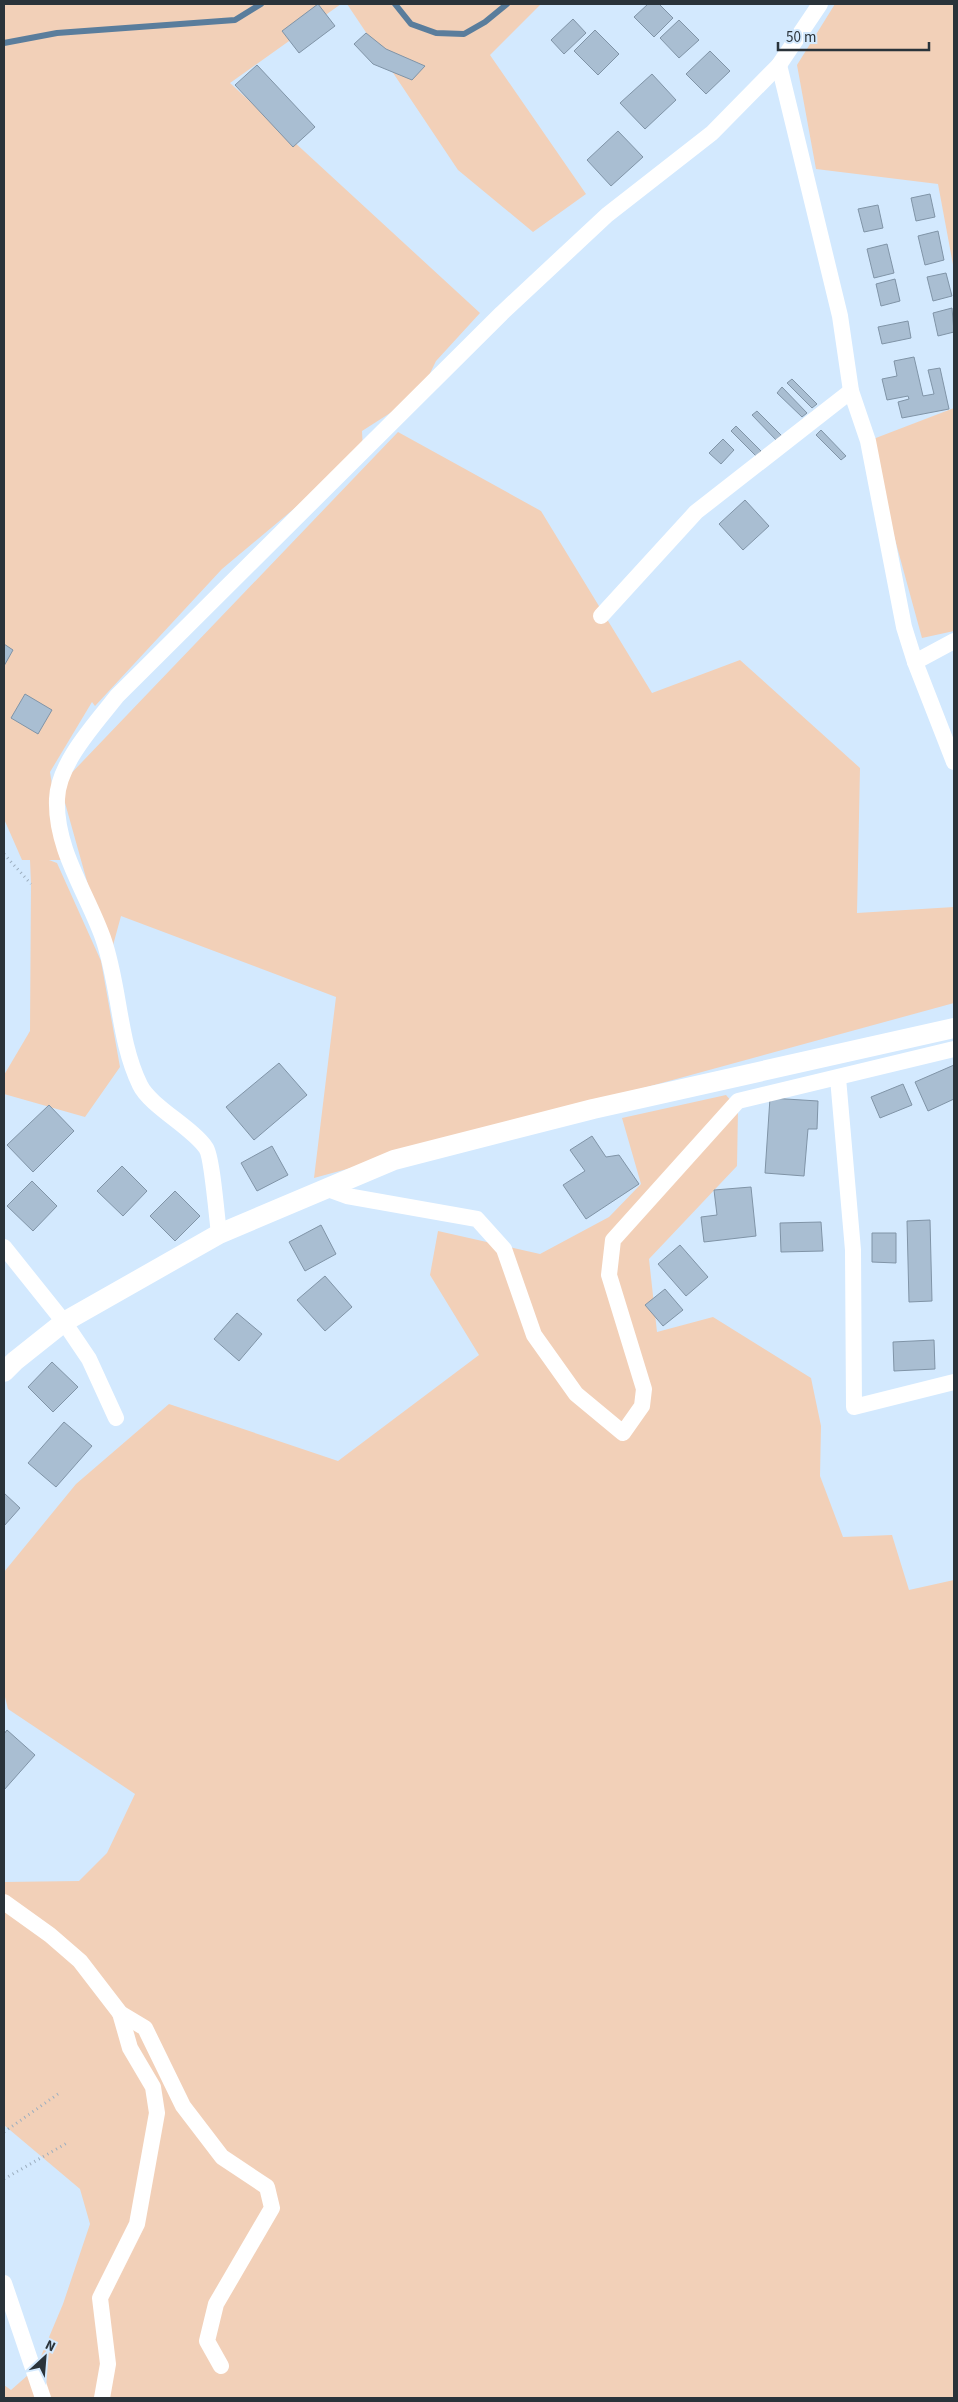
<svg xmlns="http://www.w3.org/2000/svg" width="958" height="2402" viewBox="0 0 958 2402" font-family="'Source Sans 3',sans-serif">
<rect width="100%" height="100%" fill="#d3e9fe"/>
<g fill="#f2d0b8">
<polygon points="4,4 341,4 230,83 480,313 436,361 420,394 362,431 363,451 222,569 95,706 92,702 50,772 64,860 49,860 57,863 101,961 120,1067 85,1117 4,1094 4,1075 30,1031 31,884 30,860 22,860 4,819"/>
<polygon points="347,4 541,4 490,55 586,194 533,232 458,170"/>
<polygon points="835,4 954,4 954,270 938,184 816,169 797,65"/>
<polygon points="954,408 954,631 922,638 868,441"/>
<polygon points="398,432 541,511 652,693 740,660 860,768 857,913 954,907 954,1003 314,1178 336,997 121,916 109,960 60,785"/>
<polygon points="726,1095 738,1109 737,1166 649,1259 657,1332 713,1317 811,1378 821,1426 820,1476 843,1537 892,1535 909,1590 954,1580 954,2398 4,2398 4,2385 11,2390 36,2368 63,2304 90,2224 80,2189 4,2125 4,1882 79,1881 107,1853 135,1794 8,1709 4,1693 4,1572 76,1484 169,1404 338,1461 479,1355 430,1275 438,1231 540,1254 609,1217 641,1184 622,1118"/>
</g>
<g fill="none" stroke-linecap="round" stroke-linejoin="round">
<g stroke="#5a7d9c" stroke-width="6">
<polyline points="395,4 411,24 436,33 464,34 485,22 507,4"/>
<polyline points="4,43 57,33 235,20 261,4"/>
</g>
</g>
<g fill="#a9bed2" stroke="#8094a7">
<polygon points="318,4 335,26 299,53 282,31"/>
<polygon points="648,4 659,4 673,18 654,37 634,17"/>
<polygon points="573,19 586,33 564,54 551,40"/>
<polygon points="679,20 699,40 679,58 660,38"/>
<polygon points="595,30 619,54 598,75 574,51"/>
<polygon points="366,33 386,49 425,66 412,80 373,64 354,44"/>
<polygon points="710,51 730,71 706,94 686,74"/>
<polygon points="257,65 315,127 293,147 235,85"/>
<polygon points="652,74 676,100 645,129 620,103"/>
<polygon points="618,131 643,157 611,186 587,160"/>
<polygon points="930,194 935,217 916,221 911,198"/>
<polygon points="878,205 883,228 864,232 858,209"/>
<polygon points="938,231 944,260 925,265 918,236"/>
<polygon points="887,244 894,273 874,278 867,249"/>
<polygon points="946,273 952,296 933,301 927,277"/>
<polygon points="895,279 900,301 881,306 876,284"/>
<polygon points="952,308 954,332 938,336 933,313"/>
<polygon points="908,321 911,338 882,344 878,327"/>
<polygon points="914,357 923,396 934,394 928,370 940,368 949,409 902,418 898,402 909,399 908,396 887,400 882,379 897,376 894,361"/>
<polygon points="792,379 817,404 812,408 787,383"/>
<polygon points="782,387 807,413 802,417 777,393"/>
<polygon points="757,411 782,436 777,441 752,415"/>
<polygon points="736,426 761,451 756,456 731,431"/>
<polygon points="821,430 846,456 841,460 816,435"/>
<polygon points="723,439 734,450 721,464 709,453"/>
<polygon points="745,500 769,526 743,550 719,524"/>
<polygon points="4,644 13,650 4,666"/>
<polygon points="25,694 52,710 38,734 11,718"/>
<polygon points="279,1063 307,1095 254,1140 226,1107"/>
<polygon points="954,1065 954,1099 928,1111 915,1082"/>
<polygon points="903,1084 912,1105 880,1118 871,1097"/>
<polygon points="770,1098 818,1101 817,1129 808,1129 804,1176 765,1173"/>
<polygon points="49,1105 74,1131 33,1172 7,1145"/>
<polygon points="592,1136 606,1157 619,1155 639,1184 586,1219 563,1185 585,1171 570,1150"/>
<polygon points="272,1146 288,1175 257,1191 241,1163"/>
<polygon points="122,1166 147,1191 123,1216 97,1191"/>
<polygon points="32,1181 57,1206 33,1231 7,1206"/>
<polygon points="751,1187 756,1236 704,1242 701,1217 717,1215 714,1190"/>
<polygon points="175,1191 200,1216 175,1241 150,1216"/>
<polygon points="930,1220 932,1301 909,1302 907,1221"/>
<polygon points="821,1222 823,1251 781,1252 780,1223"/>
<polygon points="321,1225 336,1254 305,1271 289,1242"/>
<polygon points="872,1233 896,1233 896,1263 872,1262"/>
<polygon points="680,1245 708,1277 686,1296 658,1264"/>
<polygon points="325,1276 352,1307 325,1331 297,1300"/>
<polygon points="665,1289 683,1310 663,1326 645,1305"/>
<polygon points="237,1313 262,1334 239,1361 214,1339"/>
<polygon points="934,1340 935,1369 894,1371 893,1342"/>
<polygon points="52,1362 78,1387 53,1412 28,1387"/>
<polygon points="64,1422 92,1446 56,1487 28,1463"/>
<polygon points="4,1493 20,1508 4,1526"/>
<polygon points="7,1730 35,1755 4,1790 4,1734"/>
</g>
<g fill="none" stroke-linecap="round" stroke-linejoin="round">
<g stroke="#9caebf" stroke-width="3" stroke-dasharray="1 4" stroke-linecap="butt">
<polyline points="4,854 31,884"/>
<polyline points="4,2132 58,2094"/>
<polyline points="4,2179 67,2143"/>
</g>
<g stroke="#fff" stroke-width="16">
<polyline points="779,65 840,316 851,391 868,441 904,627 915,662 954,762"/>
<polyline points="601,616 696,512 851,391"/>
<polyline points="915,662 954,641"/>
<polyline points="838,1078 853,1250 854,1407 954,1382"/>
<polyline points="325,1188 347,1196 477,1219 504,1249 534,1335 576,1394 623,1433 642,1406 644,1389 609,1275 613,1240 738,1101 954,1049"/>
<path d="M219 1234C217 1219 212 1156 206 1148 193 1128 150 1106 140 1085 118 1040 120 986 103 938 87 893 55 849 57 799 58 763 96 723 117 696L502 313 607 215 712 133 779 65 820 4"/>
<polyline points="4,1247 64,1322 89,1359 116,1418"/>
<polyline points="4,1902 50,1935 80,1961 120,2013 145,2028 183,2106 222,2157 267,2187 272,2208 216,2304 207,2341 221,2366"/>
<polyline points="4,2283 43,2398"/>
<polyline points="102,2398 108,2364 100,2298 137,2224 157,2113 153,2087 130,2048 120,2013"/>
</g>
<polyline stroke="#fff" stroke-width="20" points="4,1372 15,1361 64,1322 219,1234 394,1160 593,1109 954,1028"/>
</g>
<rect width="958" height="2402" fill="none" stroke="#2a333a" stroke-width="10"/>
<g transform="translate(45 2357) rotate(26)" stroke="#d3e9fe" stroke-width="4" paint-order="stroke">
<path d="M0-4L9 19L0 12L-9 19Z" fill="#2a333a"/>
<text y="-8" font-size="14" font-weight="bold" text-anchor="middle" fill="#2a333a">N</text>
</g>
<path d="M778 42v8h151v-8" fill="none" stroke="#2a333a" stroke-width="2.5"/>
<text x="786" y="42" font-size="15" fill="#2a333a" stroke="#d3e9fe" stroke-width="4" paint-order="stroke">50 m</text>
</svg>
